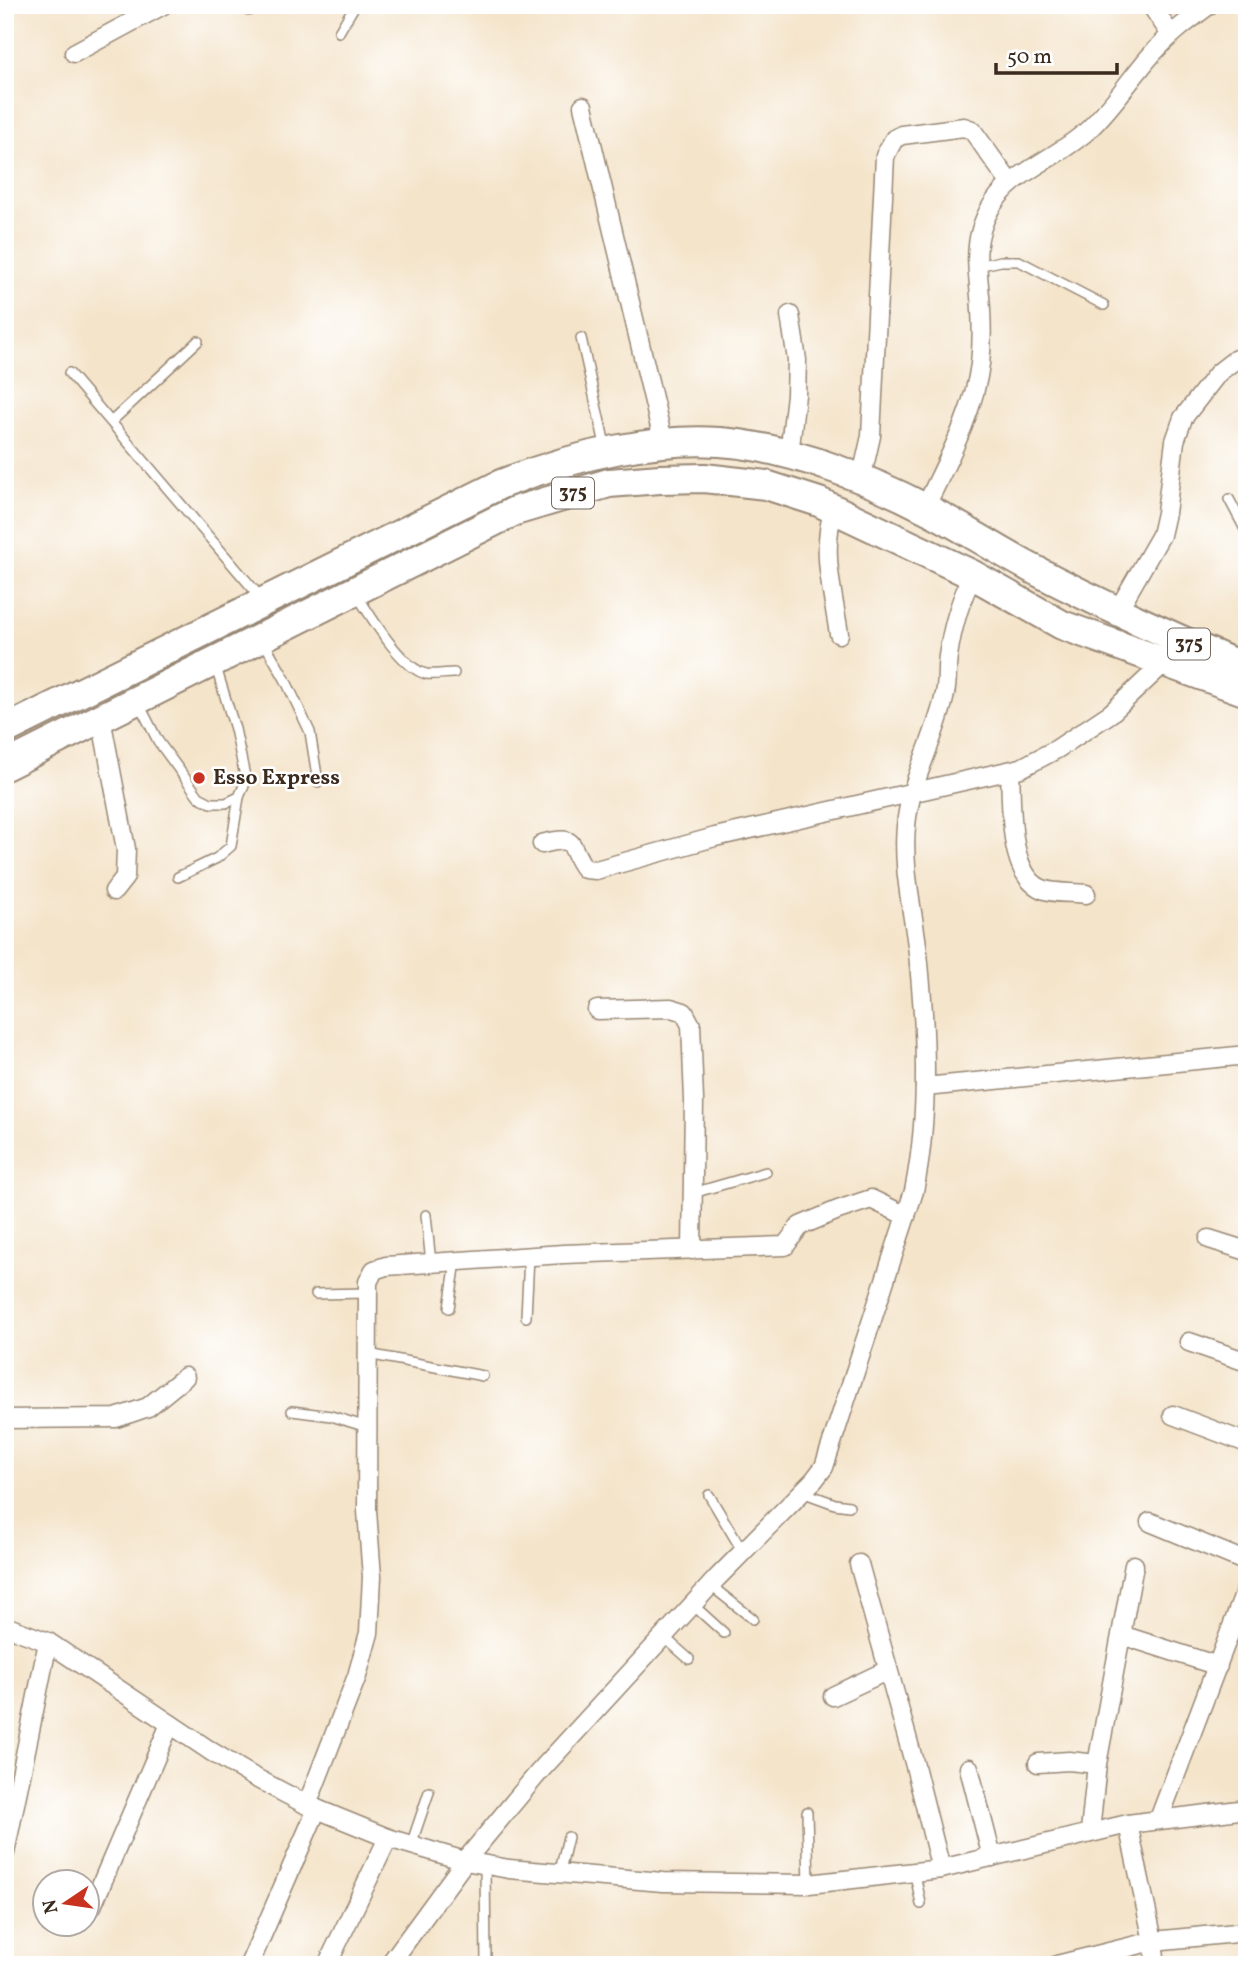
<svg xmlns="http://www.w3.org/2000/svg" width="1252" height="1970" viewBox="0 0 1252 1970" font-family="Vollkorn,serif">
<rect width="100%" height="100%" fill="#fff"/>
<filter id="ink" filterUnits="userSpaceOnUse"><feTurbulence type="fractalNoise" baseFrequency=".0143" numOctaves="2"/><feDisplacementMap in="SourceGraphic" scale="14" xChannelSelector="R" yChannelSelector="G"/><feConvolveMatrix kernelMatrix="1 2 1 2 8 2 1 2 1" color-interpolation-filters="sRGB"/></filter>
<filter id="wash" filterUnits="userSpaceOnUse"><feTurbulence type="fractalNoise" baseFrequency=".00686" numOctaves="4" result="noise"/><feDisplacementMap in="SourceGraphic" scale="28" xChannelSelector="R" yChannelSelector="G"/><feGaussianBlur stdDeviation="1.57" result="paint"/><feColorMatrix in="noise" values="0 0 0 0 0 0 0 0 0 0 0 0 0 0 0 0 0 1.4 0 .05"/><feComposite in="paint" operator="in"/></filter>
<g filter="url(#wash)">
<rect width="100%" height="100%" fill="#f4e4ca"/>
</g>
<g filter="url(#ink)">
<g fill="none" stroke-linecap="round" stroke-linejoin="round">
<g stroke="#988774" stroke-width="12">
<g id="service">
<polyline points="504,8 506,5"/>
<polyline points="339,32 355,5"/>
<polyline points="977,266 1001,261 1019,261 1104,305"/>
<polyline points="581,338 606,449"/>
<polyline points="69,373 261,598"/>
<polyline points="112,421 198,341"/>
<polyline points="1229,499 1247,533"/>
<path d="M357 595C370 615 401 668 426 674 434 675 445 673 454 673"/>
<polyline points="264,642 285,679 310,732 318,782"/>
<polyline points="138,702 158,741 199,797 211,803 226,803 239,797 246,781 235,729 215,664"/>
<polyline points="178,877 217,858 231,846 239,797"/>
<polyline points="693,1193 766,1172"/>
<polyline points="426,1215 431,1263"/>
<polyline points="316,1294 368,1293"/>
<polyline points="449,1308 456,1261"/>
<polyline points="526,1317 529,1256"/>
<polyline points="368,1354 483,1376"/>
<polyline points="292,1411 331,1416 367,1427"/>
<polyline points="802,1492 835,1504 849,1506"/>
<polyline points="709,1495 743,1552"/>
<polyline points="710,1585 753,1619"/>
<polyline points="693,1605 724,1633"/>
<polyline points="664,1637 689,1659"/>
<polyline points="807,1812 809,1884"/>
<polyline points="411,1845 429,1792"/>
<polyline points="485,1865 486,1965"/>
<polyline points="915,1874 921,1904"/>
<polyline points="559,1875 568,1837"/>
</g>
</g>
<g stroke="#988774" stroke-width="21">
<g id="minor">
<polyline points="249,5 249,6"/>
<polyline points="1151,5 1171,35"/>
<polyline points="74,53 163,5"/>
<polyline points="583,106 664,444"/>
<polyline points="789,455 796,395 797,360 790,315"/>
<polyline points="861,480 871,436 885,156 894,139 902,135 964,127 972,130 1010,183"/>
<path d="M925 508C946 463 974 413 980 364 982 347 982 327 981 310 980 284 973 256 981 230 997 174 1048 166 1087 131 1112 108 1130 79 1152 54 1169 35 1189 20 1209 5"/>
<path d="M834 509C820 549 833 593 839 634"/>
<polyline points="1118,610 1161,535 1166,513 1175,441 1183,418 1218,373 1236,359 1247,357"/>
<polyline points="101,718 126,849 125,877 114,891"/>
<path d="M1010 771C1012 802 1007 874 1042 889 1054 894 1073 892 1086 894"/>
<path d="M542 844C580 834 567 846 585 869L596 870 715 837 1021 768 1057 749 1111 713 1164 663"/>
<polyline points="597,1010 671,1008 684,1012 691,1025 694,1100 692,1250"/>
<polyline points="925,1087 1247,1055"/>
<polyline points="1209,1239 1247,1251"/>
<polyline points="1189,1342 1247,1362"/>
<polyline points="1173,1415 1247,1443"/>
<polyline points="5,1419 116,1418 148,1407 185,1377"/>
<polyline points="1150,1522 1247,1562"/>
<polyline points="859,1564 915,1766 941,1869"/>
<polyline points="5,1626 48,1642 212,1752 252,1776 307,1805 388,1838 465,1861 509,1869 663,1882 809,1884 941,1869 1128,1824 1247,1809"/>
<polyline points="1131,1638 1218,1666"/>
<polyline points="833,1696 888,1670"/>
<polyline points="1038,1763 1069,1761 1097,1764"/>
<polyline points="969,1768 992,1857"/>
<polyline points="307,1805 357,1676 369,1633 372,1577 367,1511 368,1282 374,1270 386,1266 563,1254 785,1246 800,1226 838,1210 871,1199 906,1216"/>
<polyline points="1159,1819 1247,1587"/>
<polyline points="1128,1824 1153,1941 1156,1965"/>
<polyline points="1090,1832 1097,1764 1134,1565"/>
<polyline points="5,1853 48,1642"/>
<polyline points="92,1906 170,1724"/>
<polyline points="249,1965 317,1809"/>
<polyline points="327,1965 388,1838"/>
<path d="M389 1965 465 1861 539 1772 717 1578 814 1480 824 1467 914 1191C930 1113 926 1032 918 953 913 911 902 868 906 826 910 779 936 739 945 694 948 681 946 669 948 656 952 629 960 600 973 575"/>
<polyline points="1057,1965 1153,1941 1247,1932"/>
</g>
</g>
<g stroke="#988774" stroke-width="32">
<g id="primary">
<path d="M5 730 501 484C572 456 663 433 740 444 801 453 869 479 925 508 961 526 995 549 1031 568 1101 605 1174 637 1247 669"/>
<polyline points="5,766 515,511 609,483 660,479 704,478 766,485 819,502 973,575 1062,625 1247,692"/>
</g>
</g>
<use href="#service" stroke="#fff" stroke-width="9"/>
<use href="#minor" stroke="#fff" stroke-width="18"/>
<use href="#primary" stroke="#fff" stroke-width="28"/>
</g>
</g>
<circle fill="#c8321e" stroke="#fff" stroke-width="2.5" cx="199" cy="778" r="7"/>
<g text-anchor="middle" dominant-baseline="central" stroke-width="5" stroke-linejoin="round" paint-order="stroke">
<g fill="#fff" stroke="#766a62" stroke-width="2">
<rect x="552" y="477.5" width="42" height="31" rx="5"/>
<rect x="1168" y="628.5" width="42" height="31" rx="5"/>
</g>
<g font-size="19" font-weight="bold" fill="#3b2a1e">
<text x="573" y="493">375</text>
<text x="1189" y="644">375</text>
</g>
<g font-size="21" font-weight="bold" fill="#3b2a1e" stroke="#fff" text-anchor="start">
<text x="213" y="778">Esso Express</text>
</g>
</g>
<rect width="1252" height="1970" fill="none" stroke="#fff" stroke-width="28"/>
<g transform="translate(66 1903) rotate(257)"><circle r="33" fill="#ffffff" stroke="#b1aaa5" stroke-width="2"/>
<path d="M0-5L12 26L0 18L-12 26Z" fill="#c8321e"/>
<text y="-10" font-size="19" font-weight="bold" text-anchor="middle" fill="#3b2a1e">N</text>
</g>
<path d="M996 63v10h121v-10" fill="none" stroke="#3b2a1e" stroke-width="3.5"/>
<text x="1007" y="63" font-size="21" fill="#3b2a1e" stroke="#ffffff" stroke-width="5" paint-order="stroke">50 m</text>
</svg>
